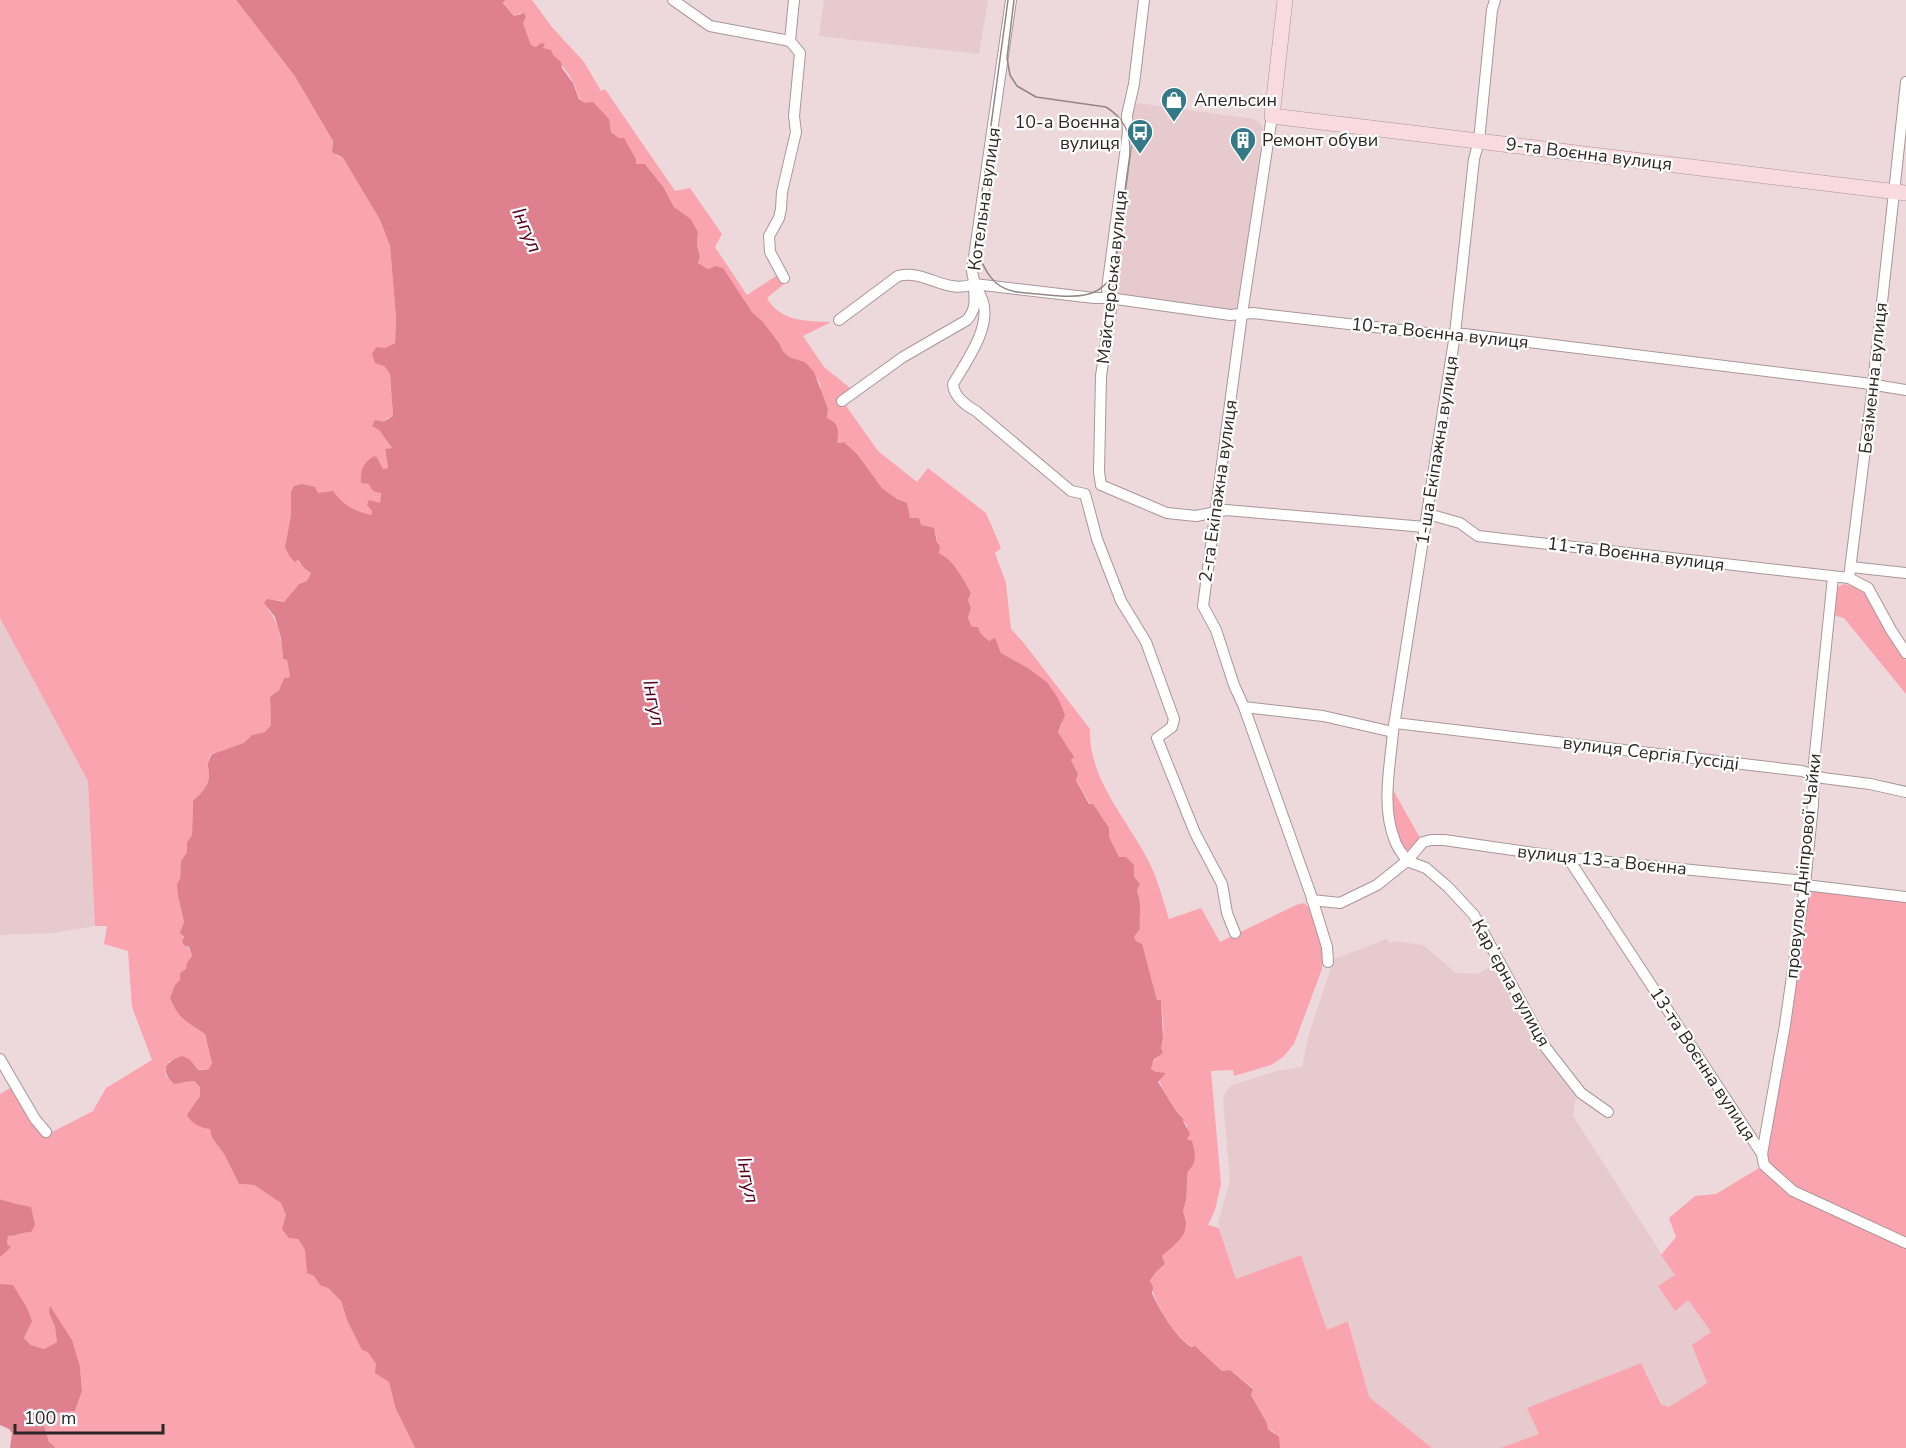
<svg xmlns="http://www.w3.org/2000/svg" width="1906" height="1448" viewBox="0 0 1906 1448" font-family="'Nunito Sans',sans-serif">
<rect width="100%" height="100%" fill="#edd9db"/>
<g fill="#e6cacd">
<polygon points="824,0 988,0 979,54 819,36"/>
<polygon points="1138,103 1253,119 1260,123 1263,129 1239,306 1236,311 1117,295 1113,292 1110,288 1130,115 1133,107"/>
<polygon points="0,618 88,781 95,926 53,933 0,935"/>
<polygon points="1387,939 1390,944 1394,941 1423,945 1456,973 1478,974 1498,962 1544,1049 1576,1096 1573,1116 1675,1275 1658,1287 1688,1300 1711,1332 1693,1345 1707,1383 1670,1407 1662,1404 1641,1363 1528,1408 1539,1434 1500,1448 1432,1448 1368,1397 1349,1321 1327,1330 1301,1255 1236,1279 1218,1223 1230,1180 1223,1101 1225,1093 1232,1085 1277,1071 1302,1067 1308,1037 1334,959"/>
</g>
<g fill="#faa4b0">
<path d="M0 0H236L294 75 333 141 332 145 337 156 343 158 380 220 390 246 396 318 395 343 385 348 384 366 390 374 393 416 386 419 379 430 392 448 385 450 388 468 383 469 377 457 369 484 381 492 380 504 369 501 372 511 371 515 355 511 340 502H291V515L285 547 304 568 311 573 307 581 299 584 284 602 277 600 267 608C280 623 281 640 283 659L287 660 290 677 284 678 279 690 270 697 271 725 265 732 252 735 245 743 211 754C205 767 209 765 209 777 208 787 200 794 193 801L192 835 187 842V852L181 861 180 879 178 884V896L184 922 181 933 192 956C188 962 188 965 186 971 182 980 175 987 170 998 179 1019 186 1022 205 1034L212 1063 209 1069C199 1071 196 1069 191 1061H169L165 1069 166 1076 184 1083 194 1081 200 1087V1096L188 1115C193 1125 199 1127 210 1128L212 1138 224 1154 239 1184 254 1185 281 1203 298 1239 305 1250 308 1265 314 1276 320 1284 328 1288 341 1301 347 1320 389 1382 395 1407 415 1448H56L49 1442 42 1422 56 1413 75 1411 82 1391 80 1367 49 1313 55 1327 57 1342 44 1349 31 1345 24 1338 30 1324 13 1286 0 1284V1257L10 1247 7 1244 8 1236C16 1236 23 1232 31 1232L23 1206C15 1202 8 1203 0 1199V1094L12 1087 52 1132 93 1111 106 1088 152 1060 132 1007 128 951 104 944 107 926H95L88 781 0 618Z"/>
<path d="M505 0H532L552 27 584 62 601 91 605 89 675 191 690 188 722 234 715 247 747 295 779 274 785 283 767 298C781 322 806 321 831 322L803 336 824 367 849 387 854 395 844 403 878 451 917 482 928 468 986 513 1001 548 995 553 1006 583 1011 629 1023 642 1090 729C1088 779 1128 820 1149 862 1158 880 1163 900 1169 919L1201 908 1220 942 1296 905 1304 903C1319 914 1324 950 1322 969L1294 1044 1283 1057 1271 1065 1234 1076 1233 1070 1211 1071 1221 1184 1215 1210 1208 1225 1219 1228 1236 1279 1301 1255 1327 1330 1348 1321 1369 1397 1432 1448H1280L1274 1432 1268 1429 1267 1423 1251 1395 1253 1388 1230 1370 1222 1371 1195 1346 1193 1347C1174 1338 1154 1301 1150 1282L1156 1272 1165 1264 1162 1256 1178 1242 1186 1218 1183 1211 1185 1206 1188 1171 1187 1125 1183 1121V1117C1174 1110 1159 1083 1156 1072L1151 1069C1153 1060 1159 1054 1161 1046 1166 1032 1162 1014 1161 1000H1157L1151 978 1134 937 1140 929 1139 897 1134 877 1119 857 1076 779 1078 774 1071 760 1070 751 1058 732 1062 724 1058 698 1047 682 1028 668 1001 653 995 639 989 641 972 627 968 618 971 608 968 600 971 593C962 579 954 560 939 553L936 533 910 519 906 503 897 499 882 488 858 455 844 442 836 443 827 418 828 409 821 393 820 383 805 362 789 357 782 350 780 344 763 322 752 312 723 269 716 266 708 269 698 263 700 257 697 245 698 232 691 219 674 207 664 188 645 164H636V159L624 139 619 138 611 132C608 118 591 110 582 101 577 96 577 90 574 84 567 69 556 58 543 48L544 44 536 47 531 45 523 23 526 17 524 14 520 13 514 16 503 2Z"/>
<polygon points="1844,584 1860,588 1867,594 1906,661 1906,694 1844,618 1833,615 1835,588"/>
<path d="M1392 788 1420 838 1410 850H1406C1392 830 1393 811 1392 788Z"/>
<polygon points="1814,888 1906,899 1906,1448 1500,1448 1539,1434 1527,1408 1641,1363 1661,1404 1669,1407 1707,1383 1692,1345 1711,1332 1688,1300 1675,1311 1658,1286 1675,1275 1661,1255 1676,1237 1669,1218 1695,1196 1716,1194 1764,1165 1808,891"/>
</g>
<g fill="#df808f">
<path d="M236 0H505L503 3 514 16 524 13 526 17 523 23 531 45 536 47 541 43 545 44 543 48 551 50 553 55 561 62 562 68 573 83 579 99 585 103 593 102 609 119 611 132 619 138H624L636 159V164H645L664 188 674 207 691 219 698 232 697 245 700 257 698 263 708 269 716 266 723 268 752 312 763 322 780 344 782 350 789 357 805 362 814 372 828 409 827 418C839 423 839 431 837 443L844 442 858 455 882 488 897 499 907 503 910 518H919L921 525 934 528 937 542 940 547 939 553C954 560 963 579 971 593L968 600 971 608 968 618 972 627H978L980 633 989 641 995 638 1001 653 1028 668 1047 682 1058 698 1065 715 1058 732 1074 757 1071 760 1078 774 1076 780 1089 804H1093L1109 828V837L1119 857H1126L1134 865V877L1140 884 1137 890C1142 904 1139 916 1140 929L1134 937 1136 941 1142 944 1157 1000H1161L1163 1038 1161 1048 1163 1053 1154 1059 1151 1069 1156 1072 1166 1073 1158 1082C1166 1093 1173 1109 1183 1118V1121L1190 1134 1187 1139 1192 1141C1195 1152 1198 1162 1188 1171 1186 1184 1188 1200 1183 1211 1192 1233 1178 1242 1162 1256L1165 1264 1156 1272 1150 1281 1153 1287 1152 1293C1159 1309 1177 1340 1192 1347L1195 1346 1222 1371 1230 1370 1253 1389 1251 1395 1267 1423 1268 1429 1279 1437 1280 1448H415L395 1407 389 1382 375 1373 376 1364 368 1352 362 1350 347 1320 341 1301 328 1288 320 1285 314 1276 307 1273 305 1250 298 1239 289 1238 282 1229 286 1215 281 1203 254 1185 239 1184 224 1154 212 1138 210 1129C199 1127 193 1125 187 1115L200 1096V1087L194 1081 174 1084C160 1069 164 1063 182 1056 184 1057 188 1058 190 1060 198 1068 195 1072 209 1069L212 1063 205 1034C186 1021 179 1020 170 998L175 985 180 980V973L186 969 187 963 192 956 189 947 184 945 182 941 184 937 180 933 184 922 178 896 177 884 180 879 181 861 187 852V842L192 835 193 801C200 794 208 787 209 777 209 764 205 767 212 754L244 743 252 735 265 732 271 725 270 697 279 690 284 678 290 677 287 660 283 659 281 638 275 617 264 603 267 599 284 602 299 584 307 581 311 573 304 568 298 560 295 562 290 557 285 547 291 515V492L294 486 302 484 315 487 318 493 333 491C343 505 354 511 371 515L372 511 367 505 369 500 380 503 381 493C374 492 372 491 369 484L361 483C360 470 363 463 374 456L377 457 383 469 388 468 385 449 392 448 379 430 372 426 375 420 383 422 393 416 390 374 384 366 375 363 372 354 376 347 385 348 395 343 396 318 390 246 380 220 343 158 332 152 333 141 294 75Z"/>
<path d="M0 1199C5 1201 25 1206 31 1207L35 1225 31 1232C23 1232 16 1236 8 1236L7 1244 11 1247 0 1257Z"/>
<polygon points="0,1284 13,1285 27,1308 32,1321 24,1338 31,1345 44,1349 57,1342 55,1327 49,1313 50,1306 72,1340 80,1367 82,1391 75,1411 56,1413 43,1423 49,1442 56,1448 10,1448 12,1433 9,1429 0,1425"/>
</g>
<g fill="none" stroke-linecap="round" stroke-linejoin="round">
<g stroke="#a99698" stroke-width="12">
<g id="street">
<polyline points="673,0 710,26 790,41"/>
<path d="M1011 0 972 271C974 287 979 289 983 302 991 328 966 362 953 384 954 397 965 405 976 411L1071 491 1085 494 1097 539 1121 601 1146 642 1174 719 1172 727 1157 738 1195 833 1222 884 1227 913 1235 933"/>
<polyline points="1272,116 1242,314 1203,606 1216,630 1234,685 1244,707 1311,895 1327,947 1328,962"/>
<polyline points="784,278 770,252 769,236 779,218 781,209 782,192 796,132 794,116 800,53 790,41 794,0"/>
<path d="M839 320 898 276C926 269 945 295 974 284L1094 298H1109L1230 315 1253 313 1444 335 1464 334 1863 383 1906 390"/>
<path d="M842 401 903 357 967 320C976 309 975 301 974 288"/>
<polyline points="1101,485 1099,472 1101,376 1111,309 1107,289 1128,132 1127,115 1134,84 1144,0"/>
<polyline points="1101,485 1167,513 1196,516 1226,510 1425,527"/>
<polyline points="1428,514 1460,523 1478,536 1849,578 1868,588 1891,630 1906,653"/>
<polyline points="1851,567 1906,573"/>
<polyline points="1849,578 1873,385 1906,82"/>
<polyline points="1244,707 1323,716 1393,732"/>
<polyline points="1395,723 1802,771 1823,778 1870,784 1906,792"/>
<polyline points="1568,858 1762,1154 1764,1165 1793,1191 1906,1243"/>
<path d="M1407 861C1403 854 1397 848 1395 841 1381 807 1390 767 1393 732L1455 334 1474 159 1479 141 1492 10 1495 0"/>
<polyline points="1407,861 1426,868 1448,887 1474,915 1546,1048 1581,1093 1608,1112"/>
<polyline points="1805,885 1906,897"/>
<polyline points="1312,900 1340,903 1377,885 1407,861 1423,842 1431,840 1444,840 1568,858 1805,881"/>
<polyline points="0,1059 35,1119 46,1132"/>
<polyline points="1762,1154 1785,1025 1805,885 1813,804 1814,763 1833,577"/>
</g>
</g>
<g stroke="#a99698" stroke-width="16">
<polyline id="secondary" points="1285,0 1272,116 1906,193"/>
</g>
<use href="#street" stroke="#fff" stroke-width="10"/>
<use href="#secondary" stroke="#f9dadf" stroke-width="15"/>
<path stroke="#928586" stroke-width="1.5" d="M1008 0 976 236C978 253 982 269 995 282 1007 293 1023 293 1038 294 1066 297 1102 303 1114 270L1130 154C1131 133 1124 118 1106 107L1036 97 1017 86 1010 75 1007 58 1014 0"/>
</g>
<defs>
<g id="shop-pin" transform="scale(1.35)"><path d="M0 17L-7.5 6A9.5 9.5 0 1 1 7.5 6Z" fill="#347987" stroke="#fff"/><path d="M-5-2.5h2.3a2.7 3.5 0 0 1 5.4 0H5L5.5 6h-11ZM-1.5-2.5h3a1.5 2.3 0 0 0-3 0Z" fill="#fff"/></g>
<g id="bus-pin" transform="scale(1.35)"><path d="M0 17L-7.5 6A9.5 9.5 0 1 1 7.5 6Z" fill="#347987" stroke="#fff"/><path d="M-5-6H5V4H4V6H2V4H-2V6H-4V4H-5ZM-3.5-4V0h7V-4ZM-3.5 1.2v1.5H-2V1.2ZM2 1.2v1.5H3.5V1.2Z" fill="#fff"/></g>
<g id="building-pin" transform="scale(1.35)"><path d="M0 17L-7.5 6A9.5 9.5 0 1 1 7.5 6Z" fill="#347987" stroke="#fff"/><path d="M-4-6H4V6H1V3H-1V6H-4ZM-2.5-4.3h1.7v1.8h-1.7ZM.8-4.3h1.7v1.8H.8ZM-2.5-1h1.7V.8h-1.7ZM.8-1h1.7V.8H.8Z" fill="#fff"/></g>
</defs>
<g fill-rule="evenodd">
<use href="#shop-pin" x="1174" y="100"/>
<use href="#bus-pin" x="1140" y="132"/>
<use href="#building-pin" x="1243" y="140"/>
</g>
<g text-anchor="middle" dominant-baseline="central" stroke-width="4.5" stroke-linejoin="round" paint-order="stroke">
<g font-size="18" fill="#2d2626" stroke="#fff" text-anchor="start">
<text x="1194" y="100">Апельсин</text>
<text x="1120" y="122" text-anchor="end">10-а Воєнна<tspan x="1120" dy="21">вулиця</tspan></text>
<text x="1262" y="140">Ремонт обуви</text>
</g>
<g font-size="18" fill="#2d2626" stroke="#fff">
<text transform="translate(1589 154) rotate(7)">9-та Воєнна вулиця</text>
<text transform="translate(984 199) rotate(-82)">Котельна вулиця</text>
<text transform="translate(1112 277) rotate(-84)">Майстерська вулиця</text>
<text transform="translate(1440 333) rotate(6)">10-та Воєнна вулиця</text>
<text transform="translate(1873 378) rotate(-84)">Безіменна вулиця</text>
<text transform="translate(1437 450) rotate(-81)">1-ша Екіпажна вулиця</text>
<text transform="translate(1218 491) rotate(-82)">2-га Екіпажна вулиця</text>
<text transform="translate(1636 554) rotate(7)">11-та Воєнна вулиця</text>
<text transform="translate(1651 753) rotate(7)">вулиця Сергія Гуссіді</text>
<text transform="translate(1602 860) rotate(6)">вулиця 13-а Воєнна</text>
<text transform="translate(1803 866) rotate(-84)">провулок Дніпрової Чайки</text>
<text transform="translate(1511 983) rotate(61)">Карʼєрна вулиця</text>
<text transform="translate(1703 1064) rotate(57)">13-та Воєнна вулиця</text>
</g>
<g font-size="20" font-style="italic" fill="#56001c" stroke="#fff">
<text transform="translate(527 230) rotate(67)">Інгул</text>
<text transform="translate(654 703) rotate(79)">Інгул</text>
<text transform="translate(748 1180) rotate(79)">Інгул</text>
</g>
</g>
<path d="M15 1424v9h148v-9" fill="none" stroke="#2d2626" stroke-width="3"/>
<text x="24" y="1424" font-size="18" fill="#2d2626" stroke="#ffffff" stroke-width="4.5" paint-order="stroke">100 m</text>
</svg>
